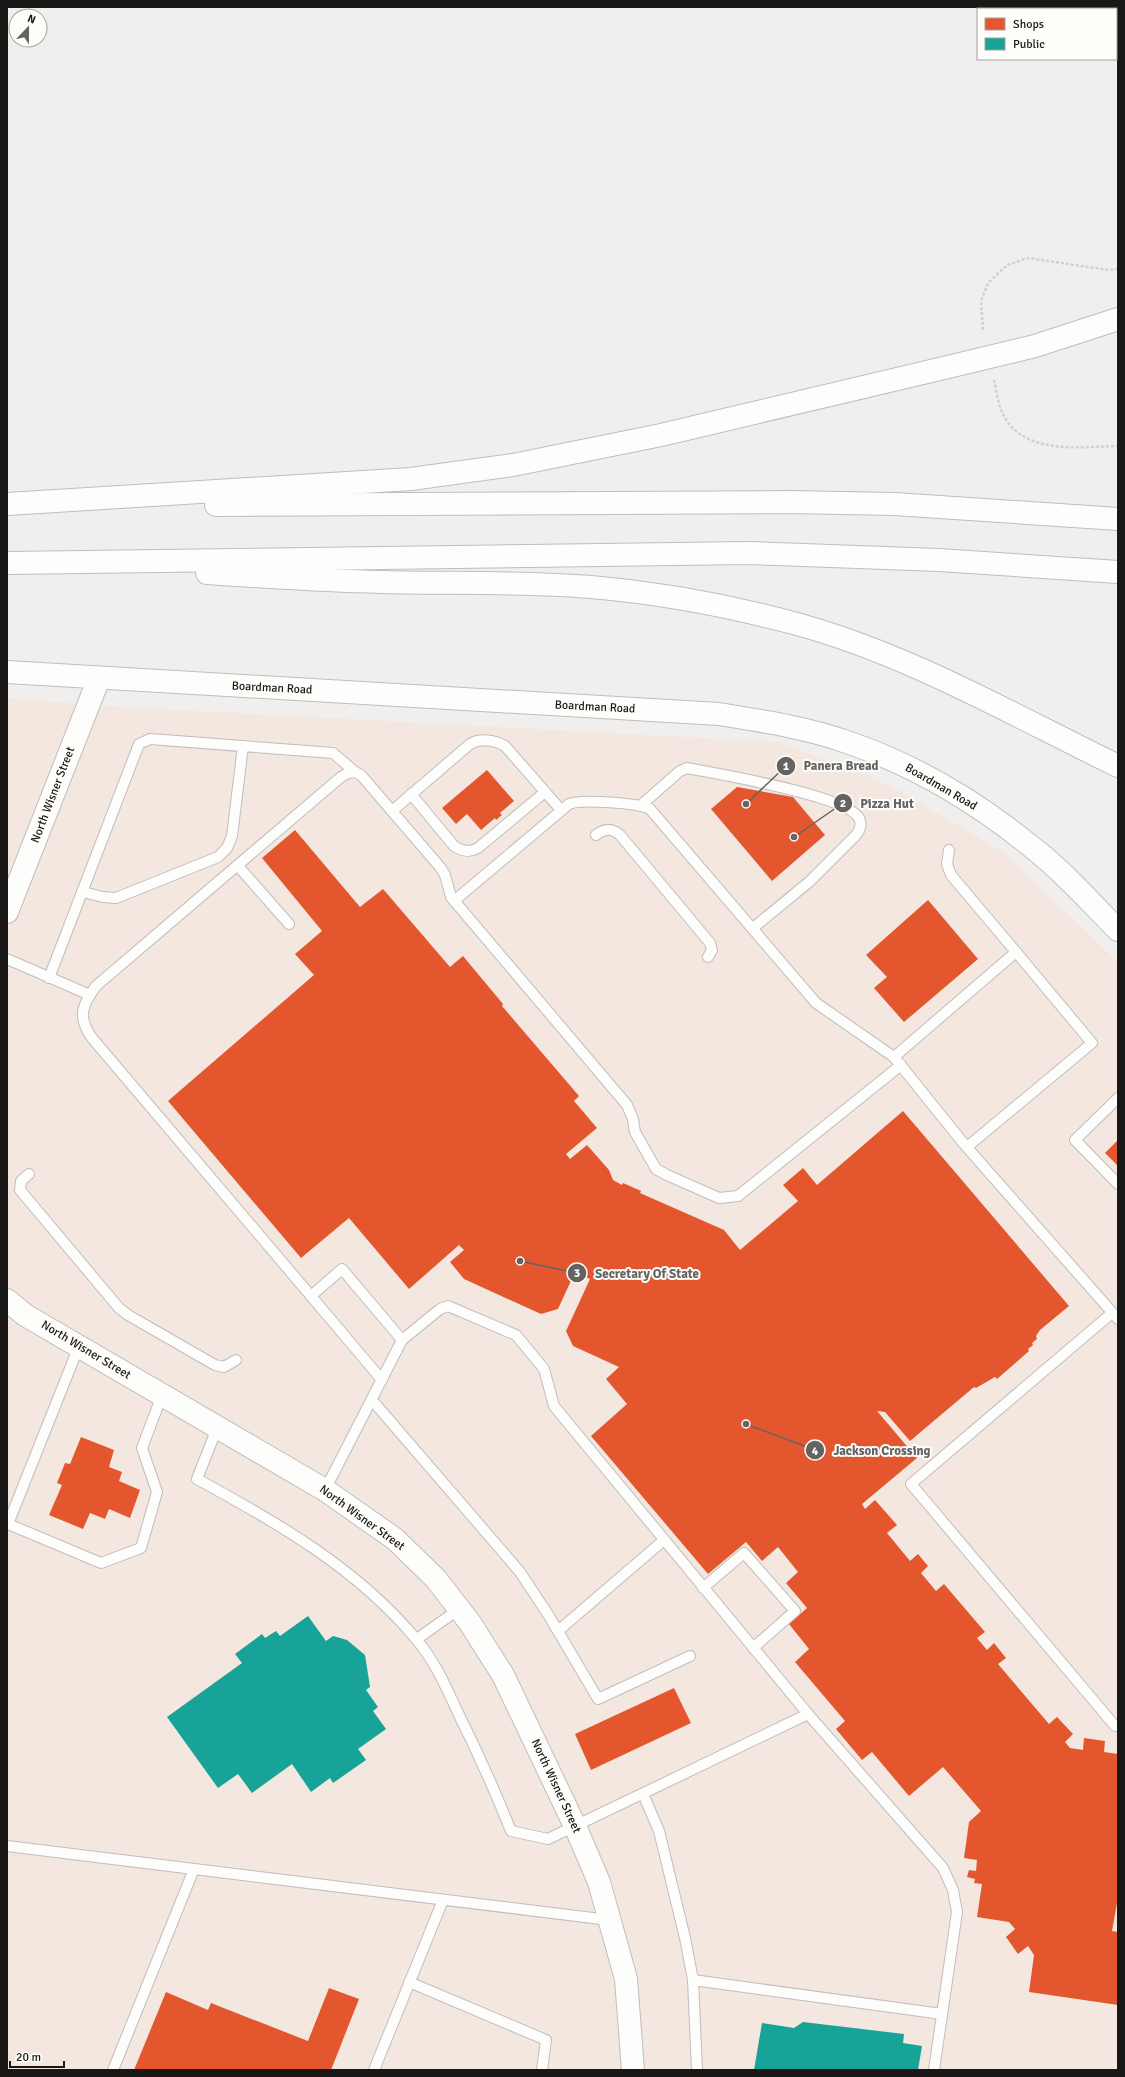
<svg xmlns="http://www.w3.org/2000/svg" width="1125" height="2077" viewBox="0 0 1125 2077" font-family="Signika,sans-serif">
<rect width="100%" height="100%" fill="#f0efee"/>
<polygon fill="#f3e7df" points="7,698 123,707 780,742 891,786 1003,852 1118,962 1118,2070 7,2070"/>
<g fill="#e4572e">
<polygon points="487,770 514,801 500,813 502,815 496,820 495,818 481,830 467,814 456,824 442,808"/>
<polygon points="737,787 793,797 825,835 772,881 711,809"/>
<polygon points="295,830 360,907 383,889 450,967 463,956 503,1004 502,1006 579,1096 574,1101 597,1128 566,1154 570,1159 587,1145 609,1170 613,1180 622,1185 623,1183 641,1191 640,1193 724,1230 740,1250 798,1201 783,1185 803,1168 817,1185 903,1111 1069,1306 1040,1330 1036,1336 1037,1339 1032,1343 1033,1345 1028,1349 1029,1351 997,1379 995,1377 976,1388 974,1387 910,1441 885,1412 877,1411 917,1458 862,1504 865,1509 875,1500 897,1525 887,1533 910,1561 918,1554 928,1566 921,1573 936,1591 944,1584 985,1632 977,1638 987,1650 994,1643 1006,1658 998,1664 1049,1724 1057,1717 1073,1734 1065,1742 1070,1748 1083,1750 1084,1738 1105,1741 1104,1752 1118,1754 1118,1898 1112,1931 1118,1932 1118,2005 1029,1992 1034,1955 1028,1946 1018,1954 1006,1937 1015,1929 1009,1922 977,1917 982,1884 974,1883 975,1879 967,1877 969,1870 976,1871 977,1860 964,1858 969,1822 981,1811 943,1767 909,1796 872,1752 862,1760 836,1729 845,1721 795,1662 809,1649 789,1624 807,1608 786,1583 798,1572 778,1547 762,1561 746,1542 708,1574 591,1436 627,1404 606,1379 619,1367 573,1346 566,1331 590,1279 575,1272 558,1309 541,1314 464,1279 450,1262 464,1250 459,1245 409,1289 349,1218 301,1258 168,1101 314,975 295,954 322,931 262,858"/>
<polygon points="928,900 978,959 904,1022 874,988 887,977 866,955"/>
<polygon points="1118,1140 1118,1166 1105,1153"/>
<polygon points="81,1437 114,1450 109,1467 122,1472 119,1481 140,1490 130,1518 109,1509 105,1519 90,1513 83,1529 49,1515 62,1485 57,1483 65,1463 70,1464"/>
<polygon points="674,1688 691,1723 591,1770 575,1734"/>
<polygon points="329,1988 359,1999 331,2070 134,2070 166,1992 208,2010 211,2003 308,2041"/>
</g>
<g fill="#17a398">
<polygon points="308,1616 326,1641 333,1636 347,1640 365,1655 370,1687 366,1690 378,1707 373,1711 386,1729 358,1749 366,1760 333,1783 330,1778 311,1792 292,1764 252,1793 238,1774 218,1788 167,1717 242,1663 235,1654 262,1634 265,1638 276,1631 280,1636"/>
<polygon points="803,2022 904,2034 903,2043 922,2046 918,2070 754,2070 762,2023 794,2028"/>
</g>
<g fill="none" stroke-linecap="round" stroke-linejoin="round">
<g stroke="#bfbebd" stroke-width="12">
<g id="service">
<path d="M355 772 348 773 341 777 96 986C82 1005 77 1017 92 1038L311 1296 342 1269 402 1340"/>
<path d="M411 794 454 846C462 851 469 853 478 848L545 792"/>
<path d="M640 806 680 771 687 768C717 774 846 795 859 818 862 824 860 830 856 835L809 882 753 928"/>
<path d="M392 811 470 744C480 738 495 740 505 746L561 810"/>
<path d="M596 835C605 828 612 828 620 835L710 943 712 950 708 957"/>
<polyline points="238,866 289,924"/>
<polyline points="83,892 103,897 116,898 218,857 227,848 232,836 243,746"/>
<path d="M454 901 569 804C581 799 638 803 650 809L816 1003 894 1057 964 1144 1118 1319"/>
<polyline points="7,959 90,995"/>
<polyline points="49,978 139,744 150,739 333,753 355,772 361,775 440,867 445,875 451,897 627,1105 633,1119 635,1132 656,1169 667,1175 719,1198 738,1196 901,1065"/>
<polyline points="894,1057 1016,952 951,875 947,864 949,850"/>
<polyline points="1118,1098 1075,1140 1118,1184"/>
<polyline points="967,1147 1092,1043 1016,952"/>
<polyline points="29,1174 21,1181 20,1190 119,1308 128,1315 215,1365 224,1367 236,1360"/>
<polyline points="311,1296 382,1380"/>
<polyline points="1112,1313 911,1484 1115,1726 1118,1726"/>
<polyline points="79,1346 8,1524 101,1563 141,1548 157,1492 142,1448 162,1395"/>
<polyline points="372,1400 520,1572 549,1616 598,1699 690,1656"/>
<path d="M217 1428 197 1479C276 1522 357 1568 416 1639 435 1661 447 1689 459 1715 478 1753 495 1791 511 1831L548 1839 808 1714"/>
<polyline points="325,1490 402,1340 440,1309 448,1306 516,1335 544,1369 554,1406 808,1714 943,1868 953,1890 957,1912 934,2070"/>
<polyline points="703,1588 744,1553 795,1611 753,1648"/>
<polyline points="558,1631 664,1540"/>
<polyline points="417,1639 459,1609"/>
<polyline points="643,1794 659,1831 685,1938 693,1980 697,2070"/>
<polyline points="7,1846 609,1920"/>
<polyline points="693,1980 942,2014"/>
<polyline points="409,1982 546,2040 542,2070"/>
<polyline points="113,2070 194,1869"/>
<polyline points="374,2070 443,1900"/>
</g>
</g>
<g stroke="#bfbebd" stroke-width="24">
<g id="tertiary">
<polyline points="7,912 99,678"/>
<polyline points="7,1300 25,1315 325,1490 395,1539 436,1579 470,1623 503,1675 575,1826 599,1882 626,1979 633,2070"/>
</g>
</g>
<g stroke="#bfbebd" stroke-width="24">
<path id="secondary" d="M7 672 719 714C761 721 804 727 844 741 913 764 977 802 1033 848 1064 872 1090 902 1118 930"/>
</g>
<g stroke="#bfbebd" stroke-width="24">
<g id="motorway">
<polyline points="7,504 411,479 513,465 661,435 948,367 1035,346 1118,319"/>
<polyline points="216,505 789,502 895,504 1118,519"/>
<polyline points="7,563 749,553 939,560 1118,572"/>
<path d="M207 573C265 577 324 581 382 582 452 584 522 581 591 587 661 593 730 606 797 624 910 655 1013 715 1118 766"/>
</g>
</g>
<g stroke="#d1d1d1" stroke-width="2.5" stroke-dasharray="3 2" stroke-linecap="butt">
<polyline points="983,330 981,301 988,283 1007,265 1028,258 1108,270 1118,269"/>
<path d="M994 380C996 390 998 401 1001 410 1020 456 1078 447 1118 446"/>
</g>
<use href="#service" stroke="#fdfdfc" stroke-width="10"/>
<use href="#tertiary" stroke="#fdfdfc" stroke-width="22"/>
<use href="#secondary" stroke="#fdfdfc" stroke-width="22"/>
<use href="#motorway" stroke="#fdfdfc" stroke-width="22"/>
</g>
<g text-anchor="middle" dominant-baseline="central" stroke-width="4" stroke-linejoin="round" paint-order="stroke">
<g font-size="12" fill="#191817" stroke="#fefdfa">
<text transform="translate(272 688) rotate(3)">Boardman Road</text>
<text transform="translate(595 707) rotate(3)">Boardman Road</text>
<text transform="translate(941 787) rotate(30)">Boardman Road</text>
<text transform="translate(53 795) rotate(-69)">North Wisner Street</text>
<text transform="translate(86 1350) rotate(31)">North Wisner Street</text>
<text transform="translate(362 1518) rotate(36)">North Wisner Street</text>
<text transform="translate(556 1786) rotate(65)">North Wisner Street</text>
</g>
</g>
<path fill="none" stroke="#646362" stroke-width="1.5" d="M746 804L786 766M794 837L843 803M520 1261L577 1273M746 1424L815 1450"/>
<g fill="#646362" stroke="#fefdfa" stroke-width="1.5">
<circle cx="746" cy="804" r="4"/>
<circle cx="794" cy="837" r="4"/>
<circle cx="520" cy="1261" r="4"/>
<circle cx="746" cy="1424" r="4"/>
<circle cx="786" cy="766" r="10"/>
<circle cx="843" cy="803" r="10"/>
<circle cx="577" cy="1273" r="10"/>
<circle cx="815" cy="1450" r="10"/>
</g>
<g font-size="12" text-anchor="middle" font-weight="bold" fill="#fff">
<text x="786" y="770">1</text>
<text x="843" y="807">2</text>
<text x="577" y="1277">3</text>
<text x="815" y="1455">4</text>
</g>
<g font-size="13" text-anchor="middle" font-weight="bold" fill="#646362" stroke="#fefdfa" stroke-width="4" stroke-linejoin="round" paint-order="stroke">
<text x="841" y="770">Panera Bread</text>
<text x="887" y="808">Pizza Hut</text>
<text x="647" y="1278">Secretary Of State</text>
<text x="882" y="1455">Jackson Crossing</text>
</g>
<rect width="1125" height="2077" fill="none" stroke="#191817" stroke-width="16"/>
<rect x="977" y="8" width="140" height="52" fill="#fefdfa" stroke="#a2a19f"/>
<rect x="985" y="18" width="20" height="12" fill="#e4572e" stroke="#a2a19f"/>
<text x="1013" y="28" font-size="12" fill="#191817">Shops</text>
<rect x="985" y="38" width="20" height="12" fill="#17a398" stroke="#a2a19f"/>
<text x="1013" y="48" font-size="12" fill="#191817">Public</text>
<g transform="translate(28 28) rotate(22)"><circle r="19" fill="#fefdfa" stroke="#a2a19f"/>
<path d="M0-3L7 15L0 10L-7 15Z" fill="#646362"/>
<text y="-6" font-size="11" font-weight="bold" text-anchor="middle" fill="#191817">N</text>
</g>
<path d="M10 2061v6h54v-6" fill="none" stroke="#191817" stroke-width="2"/>
<text x="16" y="2061" font-size="12" fill="#191817" stroke="#fefdfa" stroke-width="3" paint-order="stroke">20 m</text>
</svg>
